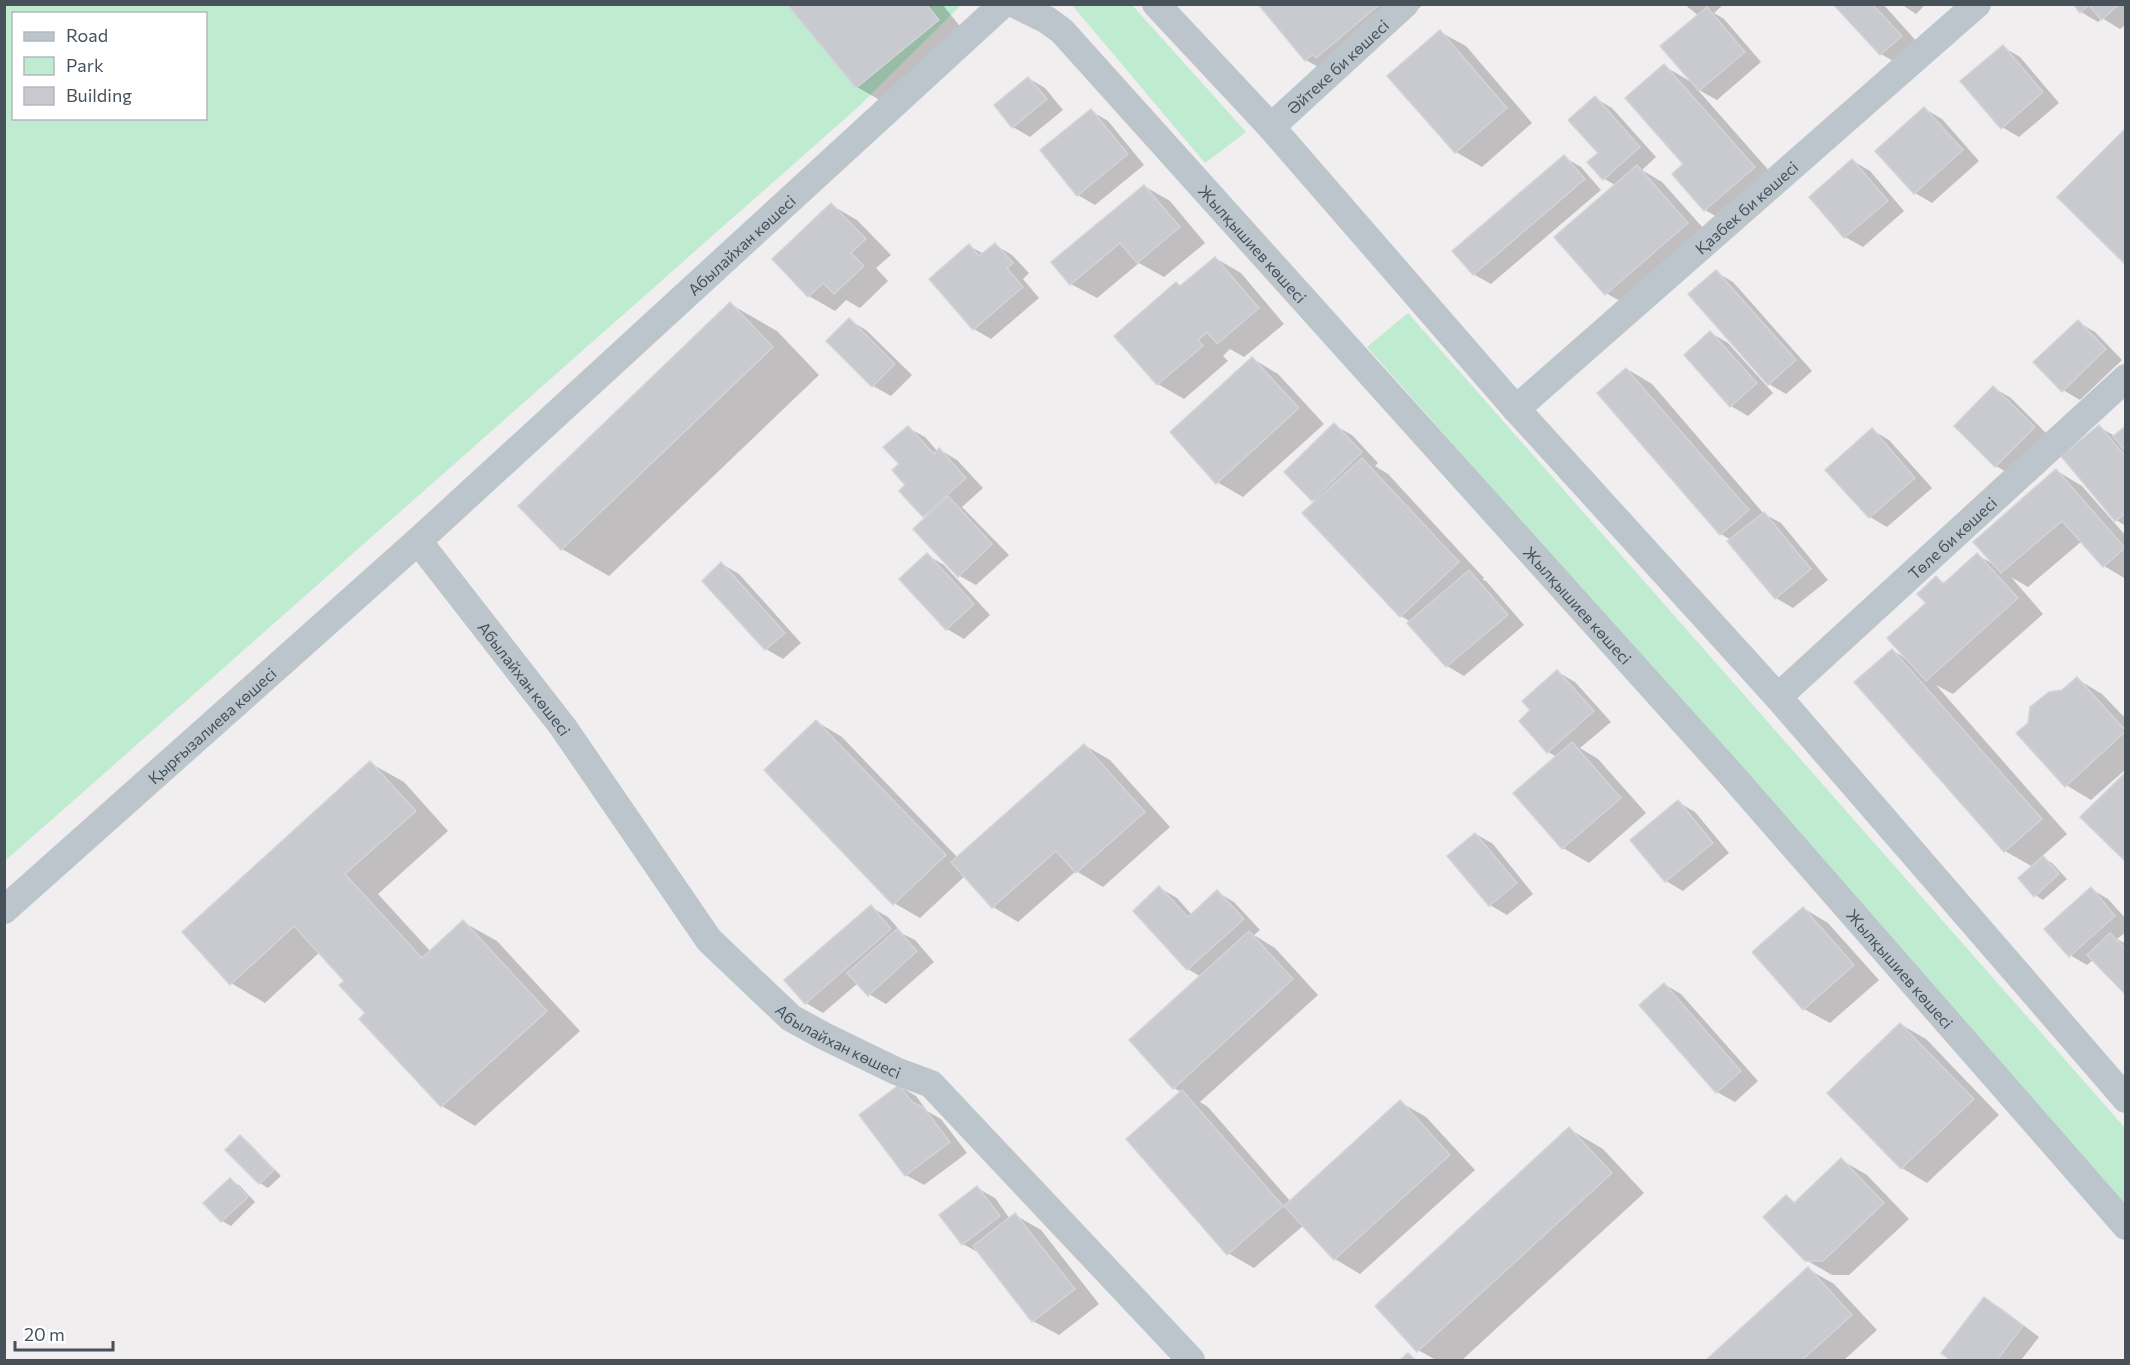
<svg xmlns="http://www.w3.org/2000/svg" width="2130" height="1365" viewBox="0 0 2130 1365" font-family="Commissioner,sans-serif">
<rect width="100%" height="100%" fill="#f0eeee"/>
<g fill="#bfebd0" fill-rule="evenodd">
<path d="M5 5H961L857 108 5 861ZM14 14H206V118H14Z"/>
<polygon points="1072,5 1132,5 1246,132 1205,163"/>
<polygon points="1408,313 2125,1128 2125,1204 1367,347"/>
</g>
<g fill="#0003">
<polygon points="789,4 942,4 971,40 890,106 857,87"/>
<polygon points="1260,4 1424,4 1342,72 1332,75 1306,60"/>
<polygon points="1684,4 1724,4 1714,13 1724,19 1761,62 1717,100 1697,89 1779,182 1731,225 1705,210 1685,164 1664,66 1693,83 1699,16"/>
<polygon points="1835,4 1883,4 1926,52 1907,69 1881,54"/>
<polygon points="1901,4 1926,4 1916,14"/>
<polygon points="2075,4 2126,4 2126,24 2120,29 2102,18 2098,22 2081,12"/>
<polygon points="1440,32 1466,46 1532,123 1482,167 1456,152"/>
<polygon points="2003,47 2020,57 2059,103 2019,137 2002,127"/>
<polygon points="1028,78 1045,88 1063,110 1030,137 1013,127"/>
<polygon points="1595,98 1612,108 1656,157 1642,170 1662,182 1712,238 1632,308 1606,293 1615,185 1603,178"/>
<polygon points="1925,109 1942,119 1979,161 1932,203 1915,193"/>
<polygon points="1091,111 1108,121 1144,165 1095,205 1078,195"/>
<polygon points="1564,157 1581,167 1601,190 1491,284 1473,274"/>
<polygon points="1853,161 1870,171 1904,211 1863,247 1845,237 1811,197"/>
<polygon points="1144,186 1170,201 1205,243 1164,277 1139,263 1097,298 1071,284"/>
<polygon points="831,205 857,220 891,255 876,268 888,281 860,308 846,300 835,311 809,296 774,259"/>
<polygon points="995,245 1012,255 1029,273 1023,279 1039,298 991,339 974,329 969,246 984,254"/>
<polygon points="1215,258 1241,273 1284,324 1244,357 1230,349 1223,356 1228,361 1184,399 1158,384 1181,287"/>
<polygon points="1716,272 1733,282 1812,371 1786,394 1769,384"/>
<polygon points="730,304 777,331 819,375 609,576 562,549"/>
<polygon points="849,320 866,330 912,375 891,396 873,386 828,341"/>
<polygon points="2078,322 2095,332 2122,360 2080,400 2063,390"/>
<polygon points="1711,333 1728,343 1773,393 1748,416 1731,406"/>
<polygon points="1253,359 1278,374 1324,424 1243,497 1217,482"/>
<polygon points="1627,369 1652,384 1764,514 1781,523 1828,580 1793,608 1776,598 1731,540 1721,534"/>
<polygon points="1994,388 2011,398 2051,438 2013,476 1996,466"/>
<polygon points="1334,425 1352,435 1378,463 1375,466 1388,474 1484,578 1482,579 1487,582 1524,625 1464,676 1447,666 1411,622 1401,616 1316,502 1313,500"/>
<polygon points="2099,427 2115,436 2126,428 2126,526 2116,520"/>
<polygon points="908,428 925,437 938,452 940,450 957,460 983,488 962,507 1009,555 976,585 958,575 908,486 901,465"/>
<polygon points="1872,430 1889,440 1932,488 1887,527 1870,517"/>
<polygon points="2057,471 2082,486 2126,536 2126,579 2104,566 2082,541 2028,587 2011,577 2043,614 1953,694 1936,685 2067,834 2041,857 2052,863 2067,879 2043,900 2035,895 2033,867 2005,851 1892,650 1908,660 1937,578 1946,584 1977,555 1995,565"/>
<polygon points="927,555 944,565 990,615 964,639 947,629 901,579"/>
<polygon points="722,564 739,574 801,643 783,659 766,649 704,581"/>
<polygon points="1558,672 1575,682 1611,722 1580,748 1598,759 1646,813 1589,863 1563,848 1557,757 1548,752 1533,711"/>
<polygon points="2077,679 2102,694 2126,719 2126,769 2091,800 2066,785"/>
<polygon points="817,722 842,737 958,858 1084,745 1110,760 1170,827 1103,887 1076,871 1018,922 993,907 965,876 920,918 894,903"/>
<polygon points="370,763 404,782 448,831 378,894 431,952 463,922 497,941 580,1031 475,1126 442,1106 367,1013 346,981 320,952 265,1003 231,983"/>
<polygon points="1678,802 1695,812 1729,853 1683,891 1666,881"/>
<polygon points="1476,834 1493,844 1533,894 1507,915 1490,905"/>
<polygon points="1160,888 1177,898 1192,915 1217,892 1234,902 1260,930 1254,935 1275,948 1318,995 1200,1102 1208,1107 1291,1202 1400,1102 1426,1117 1475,1170 1360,1274 1335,1259 1304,1225 1254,1268 1228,1253 1181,1092 1174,1088 1201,977 1188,969 1135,911"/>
<polygon points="2091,889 2108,899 2126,919 2126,932 2117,939 2126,944 2126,993 2093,960 2087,965 2070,955"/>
<polygon points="871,907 888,917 903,934 915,940 934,962 886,1004 869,994 858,983 823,1013 806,1003 786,981"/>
<polygon points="1803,908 1828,923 1879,980 1830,1023 1804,1009"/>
<polygon points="1664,984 1681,994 1758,1081 1735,1102 1717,1092"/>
<polygon points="1900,1024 1926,1039 1999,1115 1927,1183 1902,1168"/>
<polygon points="899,1086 916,1096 927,1111 941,1119 967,1153 924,1185 906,1175 861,1115"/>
<polygon points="1569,1129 1603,1149 1644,1193 1462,1360 1436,1360 1418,1350"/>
<polygon points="240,1137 248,1142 281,1176 268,1188 260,1183 228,1150"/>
<polygon points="1841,1160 1867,1175 1909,1219 1849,1275 1832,1275 1806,1260 1787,1197 1796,1203"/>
<polygon points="230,1180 239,1185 255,1202 231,1226 222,1221 205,1203"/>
<polygon points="977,1188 995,1198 1010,1219 1015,1215 1041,1230 1099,1304 1059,1335 1033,1321 981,1254 963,1244"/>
<polygon points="1808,1269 1834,1284 1877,1330 1844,1360 1708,1360"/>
<polygon points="1985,1299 2002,1309 2039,1337 2021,1360 1953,1360 1943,1353"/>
</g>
<g fill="#c8cad0" stroke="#d2d4d9" stroke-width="1.5">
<polygon points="787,4 926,4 939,20 856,88"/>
<polygon points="1258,4 1380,4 1316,58 1313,54 1305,61"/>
<polygon points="1833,4 1872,4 1902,36 1880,55"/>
<polygon points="2073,4 2120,4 2101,20 2089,5 2080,13"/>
<polygon points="1707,7 1745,52 1699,91 1660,46"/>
<polygon points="1440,30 1507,108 1455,153 1387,76"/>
<polygon points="2003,45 2043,92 2001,129 1960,81"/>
<polygon points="1664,64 1755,167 1704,211 1672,174 1683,164 1625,98"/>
<polygon points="1028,77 1047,99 1012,128 994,105"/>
<polygon points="1595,96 1640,147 1603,180 1587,162 1598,153 1568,120"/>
<polygon points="1924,107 1963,150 1914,194 1875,151"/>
<polygon points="1091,109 1128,154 1077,196 1040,150"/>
<polygon points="2126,128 2126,265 2057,197"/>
<polygon points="1564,155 1585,179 1473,275 1452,251"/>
<polygon points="1852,159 1888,201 1844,238 1809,197"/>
<polygon points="1637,165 1688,223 1605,295 1554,237"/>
<polygon points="1144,185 1180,227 1137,263 1120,243 1070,285 1051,262"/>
<polygon points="831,203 866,239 851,253 864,266 834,294 823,283 808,297 772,259"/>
<polygon points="995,243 1013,263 1007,268 1023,287 973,330 929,279 969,244 979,256"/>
<polygon points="1215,257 1259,308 1217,344 1207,332 1198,340 1203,346 1157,385 1114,336 1176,282 1180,286"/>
<polygon points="1716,270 1796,360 1768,385 1688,294"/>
<polygon points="730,302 773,347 561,550 518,506"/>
<polygon points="849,318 895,364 872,387 826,341"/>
<polygon points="2078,320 2106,349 2062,392 2033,362"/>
<polygon points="1710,331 1757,383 1730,407 1684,355"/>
<polygon points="1252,357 1299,408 1216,484 1170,432"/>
<polygon points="1626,368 1749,510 1720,535 1597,393"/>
<polygon points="1993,386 2035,427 1995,467 1954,426"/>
<polygon points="1334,423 1362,452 1312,501 1284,472"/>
<polygon points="2099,425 2126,457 2126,513 2115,521 2061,456"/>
<polygon points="908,426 934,454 939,448 966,478 923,517 899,491 905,485 892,470 899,464 883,447"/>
<polygon points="2126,426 2126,452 2113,436"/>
<polygon points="1872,428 1915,478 1869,518 1825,470"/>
<polygon points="1362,458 1459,562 1400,617 1302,513"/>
<polygon points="2056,469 2125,548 2103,567 2062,521 2001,573 1973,542"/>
<polygon points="948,496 992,544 958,577 913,529"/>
<polygon points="1764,512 1811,569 1775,599 1727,541"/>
<polygon points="927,553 974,604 946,630 899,579"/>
<polygon points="1977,553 2018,598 1926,681 1887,638 1926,603 1917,594 1936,576 1943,584"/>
<polygon points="721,562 785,633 765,650 702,581"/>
<polygon points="1469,570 1508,615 1446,667 1407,623"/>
<polygon points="1892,649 2042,819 2004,852 1854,682"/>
<polygon points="1557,670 1594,711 1547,753 1519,721 1530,710 1522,701"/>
<polygon points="2077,677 2126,731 2065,787 2016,733 2028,723 2030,707 2049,692 2062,690"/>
<polygon points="816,720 946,855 893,905 764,770"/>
<polygon points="1572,742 1621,798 1562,849 1513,793"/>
<polygon points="1084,744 1145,812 1076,873 1056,851 992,908 951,862"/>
<polygon points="370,761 416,811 345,874 422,958 463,920 547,1011 441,1107 359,1019 365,1013 339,985 344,981 294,926 230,985 182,932"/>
<polygon points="2126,772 2126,862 2080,817"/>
<polygon points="1678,800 1713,843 1665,882 1630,840"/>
<polygon points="1475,833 1517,883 1489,906 1447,856"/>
<polygon points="2043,856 2059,874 2034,897 2018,878"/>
<polygon points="1159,886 1188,917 1217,890 1244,919 1187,970 1133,911"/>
<polygon points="2091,887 2115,916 2069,957 2044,929"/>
<polygon points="871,905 891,929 805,1004 784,980"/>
<polygon points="1803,907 1854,965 1803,1010 1752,952"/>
<polygon points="897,929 917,951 868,996 847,973"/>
<polygon points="1249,931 1293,979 1173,1089 1129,1040"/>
<polygon points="2110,933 2126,949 2126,995 2087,955"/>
<polygon points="1664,983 1741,1071 1716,1093 1639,1005"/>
<polygon points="1900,1023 1974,1099 1901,1169 1827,1093"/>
<polygon points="899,1085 912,1102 924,1108 950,1142 905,1176 859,1115"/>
<polygon points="1182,1090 1283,1206 1227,1255 1126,1139"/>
<polygon points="1400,1100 1450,1155 1334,1260 1284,1206"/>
<polygon points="1569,1127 1612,1173 1417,1352 1375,1306"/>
<polygon points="240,1135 274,1170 259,1184 225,1150"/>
<polygon points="1841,1158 1884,1203 1823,1261 1805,1261 1763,1217 1786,1195 1794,1203"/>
<polygon points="230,1178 248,1197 221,1222 203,1203"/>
<polygon points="977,1186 1000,1216 962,1245 939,1215"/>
<polygon points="1015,1213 1075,1289 1032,1322 973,1246"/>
<polygon points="1808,1267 1852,1315 1802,1360 1706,1360"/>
<polygon points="1984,1297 2023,1326 1997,1360 1950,1360 1941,1353"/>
<polygon points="1408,1353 1415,1360 1400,1360"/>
</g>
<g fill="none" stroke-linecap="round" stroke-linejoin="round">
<g stroke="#bdc5cc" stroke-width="28">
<path id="s1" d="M1015 4 1047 20 1062 31 1728 771 2126 1226"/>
<polyline points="1156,4 1271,127 1516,409 1778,697 2126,1099"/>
<path id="s2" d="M1271 127 1405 4"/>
<path id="s3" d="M1516 409 1977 4"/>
<path id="s4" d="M418 541 563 727 709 940 791 1018 824 1036 896 1071 931 1084 1191 1360"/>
<path id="s5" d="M1778 697 2126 378"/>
<path id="s6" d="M4 910 418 541 1003 4"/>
</g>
</g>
<g text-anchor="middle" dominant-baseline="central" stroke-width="4.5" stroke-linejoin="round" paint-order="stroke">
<g font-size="16" fill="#47515a" stroke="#fff">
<text stroke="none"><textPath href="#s2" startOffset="90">Әйтеке би көшесі</textPath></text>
<text stroke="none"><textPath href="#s3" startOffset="306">Қазбек би көшесі</textPath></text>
<text stroke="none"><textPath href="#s1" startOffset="340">Жылқышиев көшесі</textPath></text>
<text stroke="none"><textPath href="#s6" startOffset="993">Абылайхан көшесі</textPath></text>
<text stroke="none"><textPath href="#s5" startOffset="236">Төле би көшесі</textPath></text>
<text stroke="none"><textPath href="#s1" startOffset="826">Жылқышиев көшесі</textPath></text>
<text stroke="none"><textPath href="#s4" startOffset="174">Абылайхан көшесі</textPath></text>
<text stroke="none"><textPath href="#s6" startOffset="278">Қырғызалиева көшесі</textPath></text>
<text stroke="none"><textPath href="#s1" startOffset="1312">Жылқышиев көшесі</textPath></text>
<text stroke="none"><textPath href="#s4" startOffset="660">Абылайхан көшесі</textPath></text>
</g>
</g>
<rect width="2130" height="1365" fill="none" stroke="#47515a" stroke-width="12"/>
<rect x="12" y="12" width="195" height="108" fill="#ffffff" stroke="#b5b9bd" stroke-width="1.5"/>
<rect x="24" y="32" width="30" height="9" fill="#bdc5cc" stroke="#b5b9bd" stroke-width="1.5"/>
<text x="66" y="42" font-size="18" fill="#47515a">Road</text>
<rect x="24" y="57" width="30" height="18" fill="#bfebd0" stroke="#b5b9bd" stroke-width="1.5"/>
<text x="66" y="72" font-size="18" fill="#47515a">Park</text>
<rect x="24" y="87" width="30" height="18" fill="#c8cad0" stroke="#b5b9bd" stroke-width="1.5"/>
<text x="66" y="102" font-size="18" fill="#47515a">Building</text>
<path d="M15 1341v9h98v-9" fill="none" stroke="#47515a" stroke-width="3"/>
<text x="24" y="1341" font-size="18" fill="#47515a" stroke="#ffffff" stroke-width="4.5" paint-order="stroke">20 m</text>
</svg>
